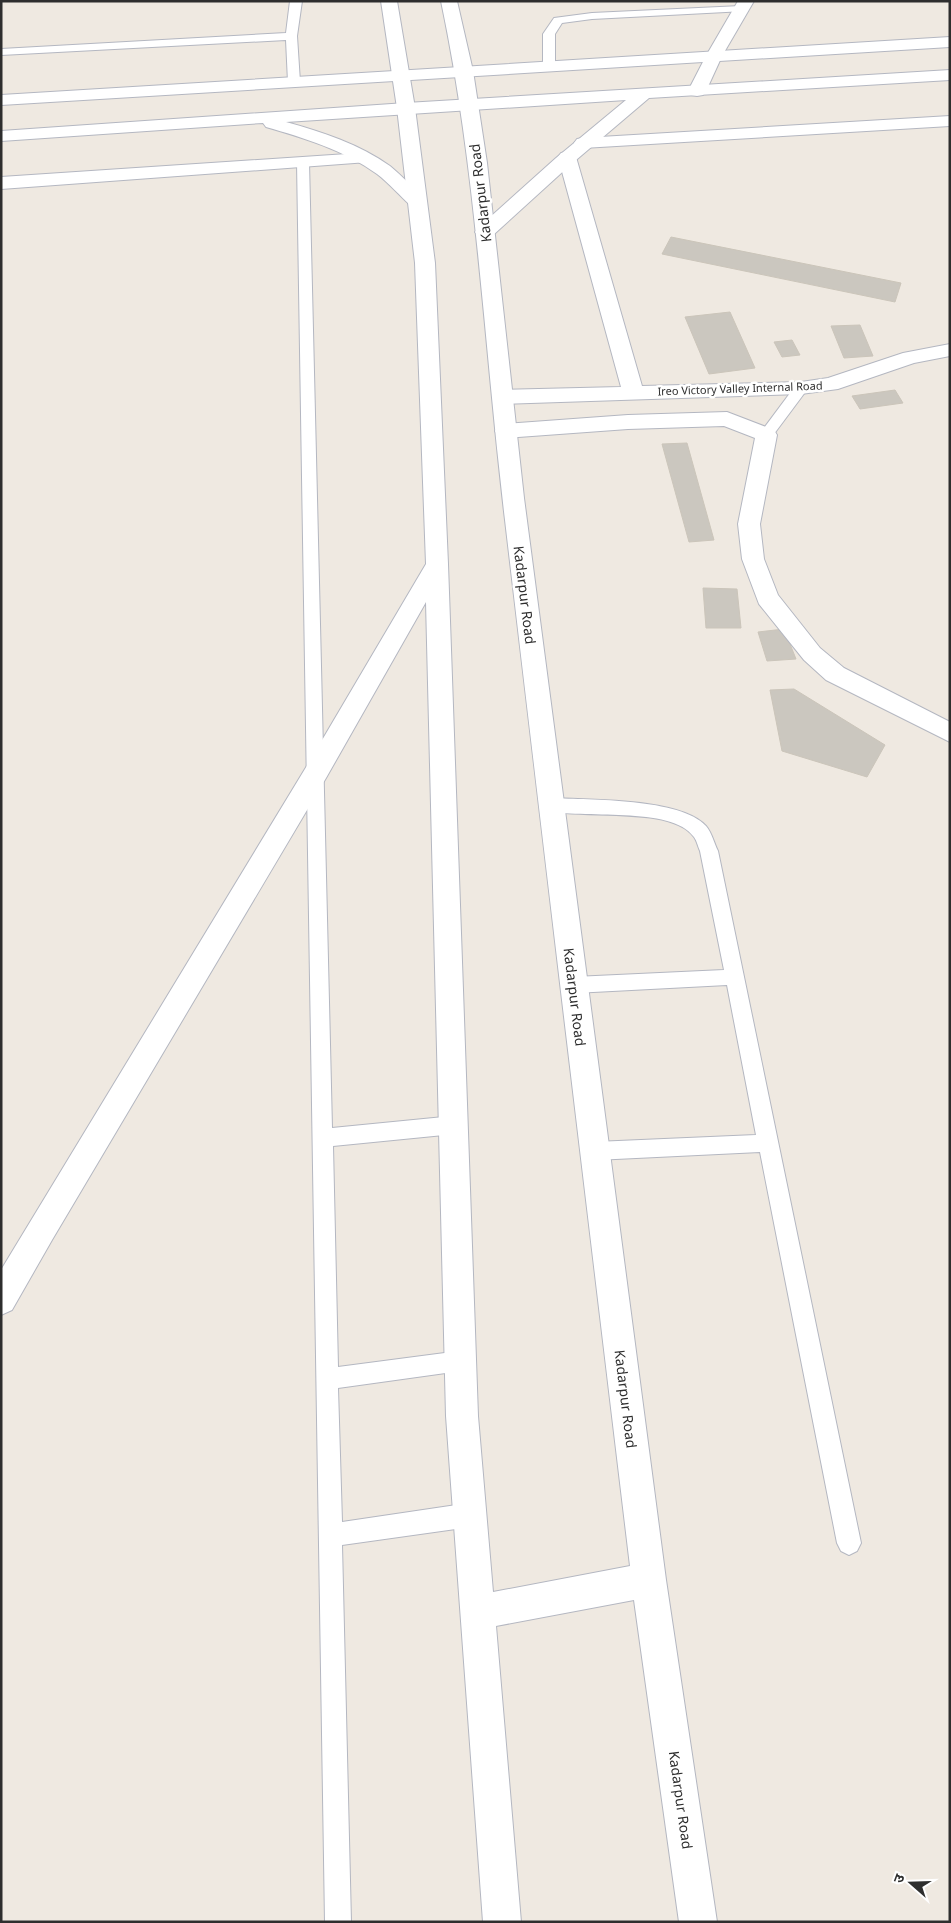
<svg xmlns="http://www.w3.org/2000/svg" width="951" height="1923" viewBox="0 0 951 1923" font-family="'Noto Sans','Noto Sans Devanagari',sans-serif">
<rect width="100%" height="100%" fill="#efe9e1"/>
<g fill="#cbc7bf" stroke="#cbc5ba">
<polygon points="671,237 901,283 895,302 662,254"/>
<polygon points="730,312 755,368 709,374 685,317"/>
<polygon points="860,325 873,356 844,358 831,326"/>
<polygon points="792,340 800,355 782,357 774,342"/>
<polygon points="895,390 903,403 860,409 852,396"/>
<polygon points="687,443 714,540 689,542 662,444"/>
<polygon points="703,588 737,589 741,628 706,628"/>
<polygon points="784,629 796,659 767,661 758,632"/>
<polygon points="794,689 885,745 867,777 782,751 770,690"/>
</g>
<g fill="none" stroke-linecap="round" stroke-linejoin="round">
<g stroke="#b4b7c1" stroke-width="2">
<g id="service">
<polygon points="290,1 302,1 297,36 300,82 294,86 288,82 286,40 1,55 1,49 286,33"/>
<polygon points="741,6 745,7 747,9 745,11 592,19 562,23 555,34 555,66 549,69 543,66 543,34 554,18 592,13"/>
<polygon points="303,158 309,162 332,1128 454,1116 461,1119 464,1125 461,1131 454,1134 333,1146 338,1367 460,1351 468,1354 471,1361 468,1368 460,1371 338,1388 342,1522 470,1503 478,1507 482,1515 478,1523 470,1527 342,1545 351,1922 325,1922 297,162"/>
<polygon points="801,384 806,385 808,388 806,391 771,438 761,438 759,435 761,432 796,385"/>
<path d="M552 798C589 800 681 798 706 826 712 833 714 843 718 851L861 1543 857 1551 849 1555 841 1551 837 1543 760 1152 595 1160 588 1157 585 1151 588 1145 595 1142 756 1135 727 985 574 993 567 991 565 985 567 979 574 977 724 970 700 851C698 847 697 841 694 837 672 805 580 820 546 810L543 805 546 800Z"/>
</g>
</g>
<g stroke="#b4b7c1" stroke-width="2">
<g id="minor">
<polygon points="567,152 573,153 576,157 642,386 801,382 828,378 903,353 950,344 950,356 914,363 838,389 801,394 503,404 496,402 493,397 496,392 503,390 621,387 558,157 561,153"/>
<polygon points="727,412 774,430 777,435 760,524 764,559 778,595 820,648 844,668 950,722 950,742 826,680 804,660 759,604 742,559 738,524 755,438 724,426 628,429 506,438 498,436 495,431 498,426 506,424 628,415"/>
</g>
</g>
<g stroke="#b4b7c1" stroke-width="2">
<g id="tertiary">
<path d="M381 1H397L415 108 435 263 448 564 478 1416 493 1592 630 1566C588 1217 546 869 505 520 484 347 477 172 441 1H457L473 71 487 163 524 498 666 1580 717 1922H679L634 1600 496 1626 521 1922H483L446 1416 426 602 326 778 52 1240 12 1310 1 1315V1270L308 764 426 564 415 263 397 108Z"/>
<polygon points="738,1 754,1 722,56 706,91 703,95 697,96 691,95 688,91 706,56"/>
<polygon points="950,116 950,126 583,148 577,147 574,143 577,139 583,138"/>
<polygon points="362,153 368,154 371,158 368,162 1,189 1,177"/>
</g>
</g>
<g stroke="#b4b7c1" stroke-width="2">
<g id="secondary">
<polygon points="950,37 950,47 1,105 1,95"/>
<path d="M950 70V80L649 98 569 166 492 236 485 238 478 236 475 232 478 228 556 158 626 100 286 122C322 132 359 144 390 166 402 176 413 188 425 198L427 202 425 206 418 208 411 206C400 196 389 183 377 174 344 150 304 138 266 127L263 123 1 141V131L406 103Z"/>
</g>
</g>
<use href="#service" fill="#fff" fill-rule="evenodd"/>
<use href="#minor" fill="#fff" fill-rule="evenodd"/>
<use href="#tertiary" fill="#fff" fill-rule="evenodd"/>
<use href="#secondary" fill="#fff" fill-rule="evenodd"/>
</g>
<g text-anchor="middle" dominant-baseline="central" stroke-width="5" stroke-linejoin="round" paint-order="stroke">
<g font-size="11" fill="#2e2e2e" stroke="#fff">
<text transform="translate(740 388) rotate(-2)">Ireo Victory Valley Internal Road</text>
</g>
<g font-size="14" fill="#2e2e2e" stroke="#fff">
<text transform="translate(480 193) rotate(-97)">Kadarpur Road</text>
<text transform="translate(525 595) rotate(83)">Kadarpur Road</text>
<text transform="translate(575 997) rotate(83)">Kadarpur Road</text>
<text transform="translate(626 1399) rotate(83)">Kadarpur Road</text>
<text transform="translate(681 1800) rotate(82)">Kadarpur Road</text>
</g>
</g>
<rect width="951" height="1923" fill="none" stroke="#2e2e2e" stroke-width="5"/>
<g transform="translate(911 1883) rotate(290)" stroke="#ffffff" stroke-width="4" paint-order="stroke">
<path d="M0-4L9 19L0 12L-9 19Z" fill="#2e2e2e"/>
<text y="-8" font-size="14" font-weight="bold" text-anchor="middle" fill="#2e2e2e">उ</text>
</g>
</svg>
